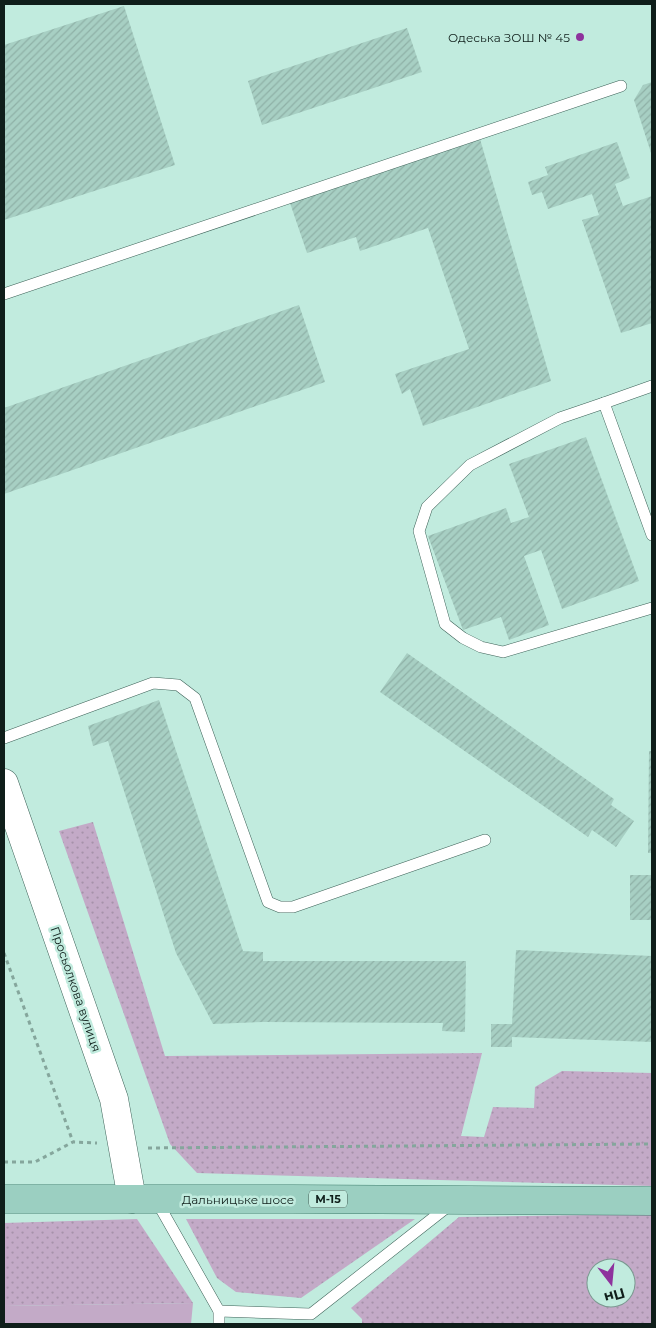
<svg xmlns="http://www.w3.org/2000/svg" width="656" height="1328" viewBox="0 0 656 1328" font-family="Montserrat,sans-serif">
<defs>
<pattern id="grass-dots" width="8" height="8" patternUnits="userSpaceOnUse" patternTransform="scale(1.25)"><rect width="8" height="8" fill="#c3aac7"/><path d="M2 2h.1M6 6h.1" fill="none" stroke="#a692aa" stroke-width="1.8" stroke-linecap="round"/></pattern>
<pattern id="building-hatch" width="6" height="6" patternUnits="userSpaceOnUse" patternTransform="scale(1.25)"><rect width="6" height="6" fill="#a7cfc3"/><path d="M-1 1l2-2M0 6l6-6M5 7l2-2" fill="none" stroke="#8fb1a7"/></pattern>
</defs>
<rect width="100%" height="100%" fill="#c1ebde"/>
<g fill="url(#grass-dots)" fill-rule="evenodd">
<polygon points="93,822 165,1056 482,1053 461,1136 484,1137 493,1107 534,1108 535,1087 562,1071 652,1073 652,1186 197,1173 170,1144 59,831"/>
<path d="M652 1214V1324H362V1319L351 1308 459 1217ZM596 1268H626V1298H596Z"/>
<polygon points="137,1219 193,1303 4,1306 4,1223"/>
<polygon points="186,1219 415,1219 301,1298 236,1292 217,1278"/>
</g>
<polygon fill="#c3aac7" points="193,1303 191,1324 4,1324 4,1306"/>
<g fill="url(#building-hatch)">
<polygon points="124,6 175,165 4,220 4,45"/>
<polygon points="407,28 422,72 262,125 248,81"/>
<polygon points="652,82 652,156 634,100 643,85"/>
<polygon points="480,139 551,381 423,426 410,389 402,394 395,374 469,349 428,228 360,251 356,237 307,253 290,203"/>
<polygon points="617,142 630,178 615,184 623,206 652,196 652,323 621,333 582,220 599,215 592,194 548,209 542,192 532,195 528,182 548,175 545,167"/>
<polygon points="299,305 325,382 4,494 4,408"/>
<polygon points="586,437 639,581 562,609 541,550 524,556 549,625 509,640 501,617 463,630 428,536 506,508 511,523 529,517 509,464"/>
<polygon points="407,653 614,799 611,805 634,821 616,847 592,830 588,837 380,692"/>
<polygon points="159,700 243,951 263,952 263,961 466,961 465,1032 442,1031 443,1023 263,1022 213,1024 176,953 108,741 93,746 88,726"/>
<polygon points="649,751 652,751 652,853 648,853"/>
<rect x="630" y="875" width="22" height="45"/>
<polygon points="516,950 652,956 652,1042 512,1037 512,1047 491,1047 491,1024 512,1024"/>
</g>
<g fill="none" stroke-linecap="round" stroke-linejoin="round">
<g stroke="#3d6258" stroke-width="12">
<g id="service">
<polyline points="4,294 621,86"/>
<polyline points="652,386 604,403 652,535"/>
<polyline points="604,403 560,418 470,465 427,507 419,531 445,624 463,638 481,647 503,652 652,608"/>
<polyline points="4,738 153,683 178,685 195,698 268,902 280,907 293,907 485,840"/>
<polyline points="156,1200 219,1311 219,1324"/>
<polyline points="219,1311 311,1314 451,1204"/>
</g>
</g>
<g stroke="#3d6258" stroke-width="29">
<polyline id="tertiary" points="4,783 114,1099 132,1199"/>
</g>
<g stroke="#3e7c6c" stroke-width="29">
<polyline id="primary" points="4,1199 293,1199 652,1201"/>
</g>
<g stroke="#85a69c" stroke-width="3" stroke-dasharray="4 4" stroke-linecap="butt">
<polyline points="4,953 73,1142"/>
<polyline points="148,1148 652,1144"/>
<polyline points="4,1162 35,1162 73,1142 97,1143"/>
</g>
<use href="#service" stroke="#fff" stroke-width="11"/>
<use href="#tertiary" stroke="#fff" stroke-width="28"/>
<use href="#primary" stroke="#9bcfc1" stroke-width="28"/>
</g>
<circle fill="#8e329d" stroke="#c1ebde" stroke-width="2" cx="580" cy="37" r="5"/>
<g text-anchor="middle" dominant-baseline="central" stroke-width="5" stroke-linejoin="round" paint-order="stroke">
<rect fill="#c1ebde" stroke="#445c55" stroke-width="1" x="309" y="1190.5" width="38" height="17" rx="4"/>
<g font-size="11" font-weight="bold" fill="#0f1e1a">
<text x="328" y="1199">М-15</text>
</g>
<g font-size="12" fill="#0f1e1a" stroke="#c1ebde" text-anchor="end">
<text x="570" y="37">Одеська ЗОШ № 45</text>
</g>
<g font-size="12" fill="#0f1e1a" stroke="#c1ebde">
<text transform="translate(76 989) rotate(71)">Просьолкова вулиця</text>
<text x="238" y="1199">Дальницьке шосе</text>
</g>
</g>
<rect width="656" height="1328" fill="none" stroke="#0f1e1a" stroke-width="10"/>
<g transform="translate(611 1283) rotate(164)"><circle r="24" fill="#c1ebde" stroke="#7a9990"/>
<path d="M0-4L9 19L0 12L-9 19Z" fill="#8e329d"/>
<text y="-8" font-size="14" font-weight="bold" text-anchor="middle" fill="#0f1e1a">Пн</text>
</g>
</svg>
